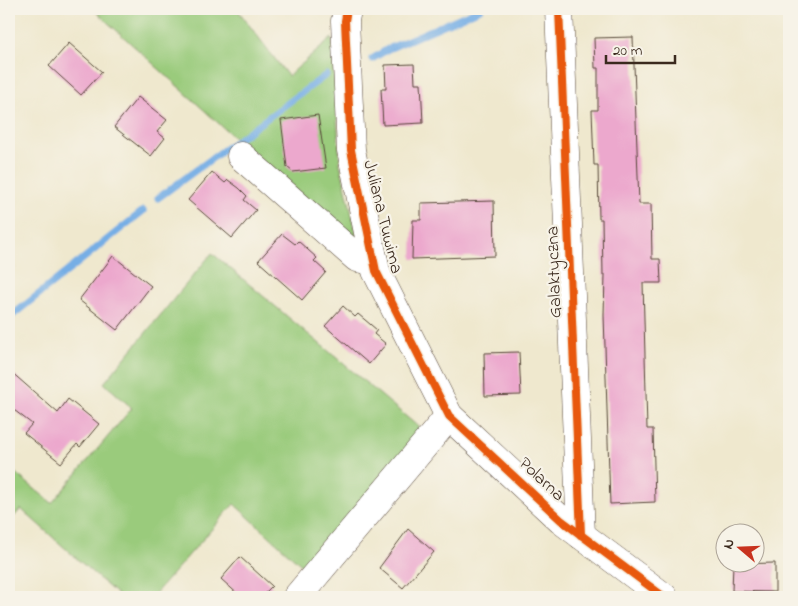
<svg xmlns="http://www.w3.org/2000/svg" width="798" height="606" viewBox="0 0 798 606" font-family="'Indie Flower',sans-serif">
<rect width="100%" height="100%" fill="#f7f3e8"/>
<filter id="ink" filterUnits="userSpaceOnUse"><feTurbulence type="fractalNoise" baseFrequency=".02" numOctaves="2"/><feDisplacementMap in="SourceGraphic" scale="10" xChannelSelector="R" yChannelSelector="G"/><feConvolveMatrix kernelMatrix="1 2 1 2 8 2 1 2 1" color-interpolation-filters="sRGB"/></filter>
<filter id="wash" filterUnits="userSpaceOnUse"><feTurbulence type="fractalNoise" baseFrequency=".0096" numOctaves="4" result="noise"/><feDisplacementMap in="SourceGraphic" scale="20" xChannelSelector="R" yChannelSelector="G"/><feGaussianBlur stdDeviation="1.12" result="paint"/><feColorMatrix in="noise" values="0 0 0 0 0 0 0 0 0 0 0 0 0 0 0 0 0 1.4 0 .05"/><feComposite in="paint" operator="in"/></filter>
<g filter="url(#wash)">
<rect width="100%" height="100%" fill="#efe8ce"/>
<g fill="#9acb7b" stroke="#6a7a4c">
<polygon points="93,9 237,9 288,76 332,38 340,164 361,253"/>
<polygon points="212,253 421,429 310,573 234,504 152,597 120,597 21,509 9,522 9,468 52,503 132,408 104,383"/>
</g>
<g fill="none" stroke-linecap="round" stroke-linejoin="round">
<g stroke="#76aee5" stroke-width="7">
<polyline points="372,59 388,49 480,9"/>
<polyline points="158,198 326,75"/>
<polyline points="9,318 143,211"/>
</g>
</g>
<g id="blocks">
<g fill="#eca8cd">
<polygon points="633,37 639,204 651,204 652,259 660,259 661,283 643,283 647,429 653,429 655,502 610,504 604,315 605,275 603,275 602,219 599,219 598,165 594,165 592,110 598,110 598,68 595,68 594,38"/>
<polygon points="69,43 102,72 81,95 49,66"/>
<polygon points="414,64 415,83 421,83 423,123 383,125 381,89 386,89 385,65"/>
<polygon points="138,97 167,120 157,132 165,138 151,156 114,127"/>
<polygon points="318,115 326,168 293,172 287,167 281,120"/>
<polygon points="212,172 225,183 228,180 239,188 247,196 244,200 256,210 232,238 188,200"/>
<polygon points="494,201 495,256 412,259 413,220 421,220 421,203"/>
<polygon points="282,234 295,244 298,241 317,258 314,261 326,272 302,300 258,261"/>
<polygon points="113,256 151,286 117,330 79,300"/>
<polygon points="343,306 355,317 358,314 377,330 374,334 386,344 369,364 325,326"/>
<polygon points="519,352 521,395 485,396 484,353"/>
<polygon points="9,370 58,413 68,399 99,424 80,447 77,444 61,463 24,433 32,424 14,410 9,416"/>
<polygon points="408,529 434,552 403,588 379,568"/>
<polygon points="240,557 272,586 261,597 241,597 221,579"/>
<polygon points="775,563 775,592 732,591 733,564"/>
</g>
</g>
</g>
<g filter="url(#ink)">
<use href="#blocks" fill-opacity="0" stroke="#564638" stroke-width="1"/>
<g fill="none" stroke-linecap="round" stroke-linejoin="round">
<g stroke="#564638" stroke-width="29">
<g id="minor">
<polyline points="347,9 345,21 351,150 376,271 449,416 561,520 664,597"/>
<polyline points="559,9 581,535"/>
<polyline points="241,156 357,258 374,261"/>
<polyline points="297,597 449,416"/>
</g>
</g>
<use href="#minor" stroke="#fff" stroke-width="28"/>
<g stroke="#f7f3e8" stroke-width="11">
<g id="cycleway">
<polyline points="347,9 345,21 351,150 376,271 449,416 561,520 664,597"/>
<polyline points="559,9 581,535"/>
</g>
</g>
<use href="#cycleway" stroke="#e8590c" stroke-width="8"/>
</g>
</g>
<g text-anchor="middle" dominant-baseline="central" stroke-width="4.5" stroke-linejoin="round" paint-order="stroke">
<g font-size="18" fill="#3b2a1e" stroke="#f7f3e8">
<text transform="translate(382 217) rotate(76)">Juliana Tuwima</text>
<text transform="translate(555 272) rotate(-92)">Galaktyczna</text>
<text transform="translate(541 480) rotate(43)">Polarna</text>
</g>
</g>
<rect width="798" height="606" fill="none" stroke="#f7f3e8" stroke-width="30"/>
<g transform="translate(740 548) rotate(289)"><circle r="24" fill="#f7f3e8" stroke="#aca397"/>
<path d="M0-4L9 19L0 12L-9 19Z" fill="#c8321e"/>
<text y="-8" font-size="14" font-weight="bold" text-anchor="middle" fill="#3b2a1e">N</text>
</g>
<path d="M606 55v8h69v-8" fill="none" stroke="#3b2a1e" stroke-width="2.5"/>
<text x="613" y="55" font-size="15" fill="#3b2a1e" stroke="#f7f3e8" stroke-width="4" paint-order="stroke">20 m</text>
</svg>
